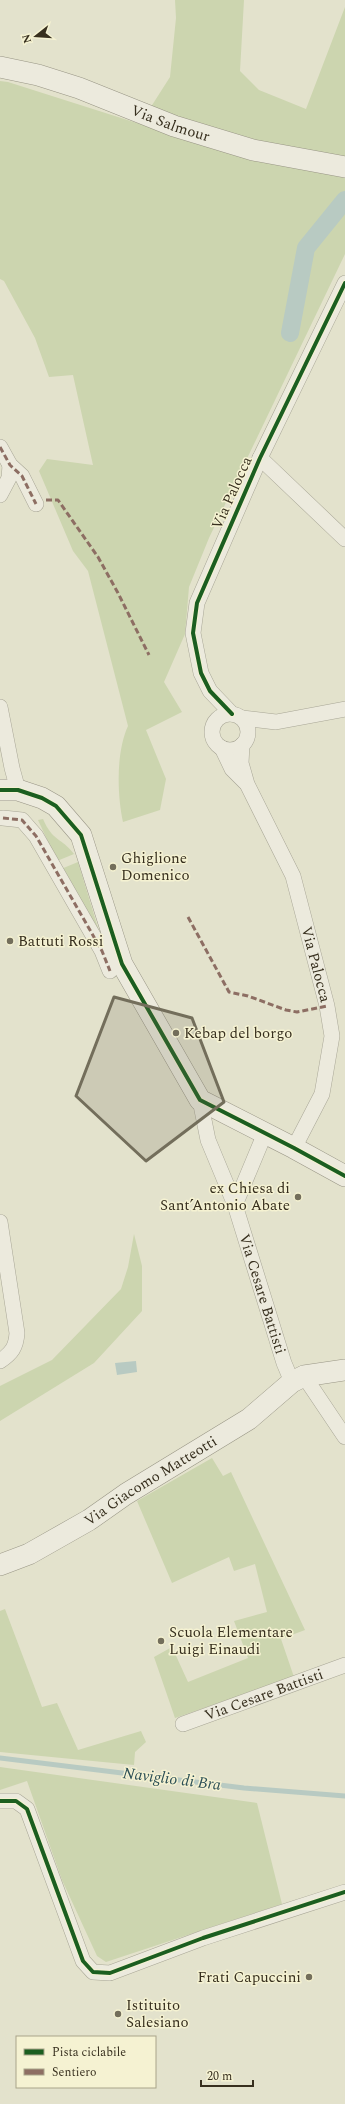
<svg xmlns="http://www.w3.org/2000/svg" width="345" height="2104" viewBox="0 0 345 2104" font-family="Spectral,serif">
<rect width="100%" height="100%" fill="#e3e2cc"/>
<g fill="#ccd5af">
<path d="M175 0H244L240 71 259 90 306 109 345 7V254L209 538 189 587 185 634 164 682 182 712 146 730 166 779 160 810 123 822C117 794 116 752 128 726L88 571 73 551 39 471 47 459 93 465 73 375 49 377 35 338 4 281 0 279V81L8 82 140 124 170 77 176 18Z"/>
<path d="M43 819C53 842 61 837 74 854L57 861 38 820Z"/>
<polygon points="78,862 102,941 61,869"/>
<polygon points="134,1234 142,1266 142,1311 94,1363 0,1421 0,1386 52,1360 121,1289 128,1267"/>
<polygon points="212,1458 223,1476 231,1472 305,1630 281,1639 294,1677 175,1718 154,1657 172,1647 188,1682 248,1658 234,1621 267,1612 255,1564 234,1571 229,1557 172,1583 137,1501"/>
<polygon points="5,1609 42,1707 57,1703 78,1750 141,1731 146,1742 135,1752 134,1765 0,1752 0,1611"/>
<polygon points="0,1767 257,1803 282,1904 106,1962 97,1956 62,1880 27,1781 0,1790"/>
</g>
<polygon fill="#b8cac2" points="136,1361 137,1372 117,1375 115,1363"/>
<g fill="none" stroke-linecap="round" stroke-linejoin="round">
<polyline stroke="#b8cac2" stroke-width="5" points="0,1758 244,1788 345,1796"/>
<polyline stroke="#b8cac2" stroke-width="18" points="290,333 306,248 345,200"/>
<g stroke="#a8a696" stroke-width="16">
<g id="street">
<polyline points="0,447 10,465 22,476 36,504"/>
<polyline points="260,458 345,539"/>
<polyline points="0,495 9,478 10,465"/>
<polyline points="0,707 12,768 18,790"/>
<circle cx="230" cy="732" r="18"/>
<polyline points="232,714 210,691 201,673 193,633 197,603 260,458 345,283"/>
<polyline points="242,718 276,722 345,709"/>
<path id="s1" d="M242 745 241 763 247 784 293 876 327 1006 332 1036 322 1094 294 1148"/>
<polyline points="222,748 232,769 245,782"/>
<polyline points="3,818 22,820 36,836 102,951 110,971"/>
<polyline points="200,1100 208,1140 235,1205"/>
<path id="s2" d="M265 1133 235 1205 284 1363 292 1382"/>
<path d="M0 1222 17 1333C16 1347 12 1353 0 1361"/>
<polyline points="304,1376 345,1437"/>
<path id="s3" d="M183 1724 345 1665"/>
<polyline points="0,1801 16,1801 27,1809 83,1961 93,1972 110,1973 203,1938 345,1892"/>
</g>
</g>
<g stroke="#989585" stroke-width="22">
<g id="secondary">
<path id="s4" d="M0 67 38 75 79 88 174 126 253 150 345 167"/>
<polyline points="0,790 18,790 42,798 56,806 81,835 122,964 200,1100 294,1148 345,1176"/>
<path id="s5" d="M0 1565 29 1554 89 1520 126 1494 249 1419 292 1382 304 1376 345 1370"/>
</g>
</g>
<use href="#street" stroke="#eceadd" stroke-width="15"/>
<use href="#secondary" stroke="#eceadd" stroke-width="21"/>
<g stroke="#8d6e63" stroke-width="3" stroke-dasharray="6 3" stroke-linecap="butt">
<polyline points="0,447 10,465 22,476 36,504"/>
<polyline points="46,500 58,500 98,557 118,593 149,655"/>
<polyline points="3,818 22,820 36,836 102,951 110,971"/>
<polyline points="188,917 229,992 248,996 286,1010 297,1012 327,1006"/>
</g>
<g stroke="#f5f2d2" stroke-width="6">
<g id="cycleway">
<polyline points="232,714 210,691 201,673 193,633 197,603 260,458 345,283"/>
<polyline points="0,790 18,790 42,798 56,806 81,835 122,964 200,1100 294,1148 345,1176"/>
<polyline points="0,1801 16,1801 27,1809 83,1961 93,1972 110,1973 203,1938 345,1892"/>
</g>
</g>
<use href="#cycleway" stroke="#1b5e20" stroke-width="4"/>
</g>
<path fill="#736e5b" fill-opacity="0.2" stroke="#736e5b" stroke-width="3" stroke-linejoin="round" d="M114 997 192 1018 224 1102 146 1161 76 1096Z"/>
<g fill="#736e5b" stroke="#f5f2d2" stroke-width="1.5">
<circle cx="113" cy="867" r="4"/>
<circle cx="10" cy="941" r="4"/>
<circle cx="176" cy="1033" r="4"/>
<circle cx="298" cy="1197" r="4"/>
<circle cx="161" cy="1641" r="4"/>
<circle cx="309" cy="1977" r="4"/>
<circle cx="118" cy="2014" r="4"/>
</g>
<g text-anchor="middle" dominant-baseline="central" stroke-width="3" stroke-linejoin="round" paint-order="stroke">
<g font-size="15" fill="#372f1e" stroke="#f5f2d2">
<text stroke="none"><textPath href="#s4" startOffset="180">Via Salmour</textPath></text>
<text transform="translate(232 493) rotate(-66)">Via Palocca</text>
<text stroke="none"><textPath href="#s1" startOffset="234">Via Palocca</textPath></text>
<text stroke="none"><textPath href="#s2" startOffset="171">Via Cesare Battisti</textPath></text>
<text stroke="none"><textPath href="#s5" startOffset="173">Via Giacomo Matteotti</textPath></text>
<text stroke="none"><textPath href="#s3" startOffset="86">Via Cesare Battisti</textPath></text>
</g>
<g font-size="15" fill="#372f1e" stroke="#f5f2d2" text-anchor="start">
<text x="121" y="858">Ghiglione<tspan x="121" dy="17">Domenico</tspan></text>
<text x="18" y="941">Battuti Rossi</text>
<text x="184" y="1033">Kebap del borgo</text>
<text x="290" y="1188" text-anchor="end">ex Chiesa di<tspan x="290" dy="17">Sant’Antonio Abate</tspan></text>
<text x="169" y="1632">Scuola Elementare<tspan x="169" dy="17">Luigi Einaudi</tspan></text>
<text x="301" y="1977" text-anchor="end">Frati Capuccini</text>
<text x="126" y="2005">Istituito<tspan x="126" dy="17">Salesiano</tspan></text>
</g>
<g font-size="16" font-style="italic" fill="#2d5056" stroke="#f5f2d2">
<text transform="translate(172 1779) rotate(7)">Naviglio di Bra</text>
</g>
</g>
<rect x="16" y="2036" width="140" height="52" fill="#f5f2d2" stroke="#a9a48a"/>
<rect x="24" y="2049" width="20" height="6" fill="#1b5e20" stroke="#a9a48a"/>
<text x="52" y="2056" font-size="12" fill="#372f1e">Pista ciclabile</text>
<rect x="24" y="2069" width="20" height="6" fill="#8d6e63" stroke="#a9a48a"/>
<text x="52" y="2076" font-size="12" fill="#372f1e">Sentiero</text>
<g transform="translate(36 36) rotate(253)" stroke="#f5f2d2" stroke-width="3" paint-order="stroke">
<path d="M0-3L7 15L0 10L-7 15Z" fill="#372f1e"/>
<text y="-6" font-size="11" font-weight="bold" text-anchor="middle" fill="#372f1e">N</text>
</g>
<path d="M201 2080v6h52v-6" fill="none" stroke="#372f1e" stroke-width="2"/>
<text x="207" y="2080" font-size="12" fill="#372f1e" stroke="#f5f2d2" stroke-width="3" paint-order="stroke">20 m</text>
</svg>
